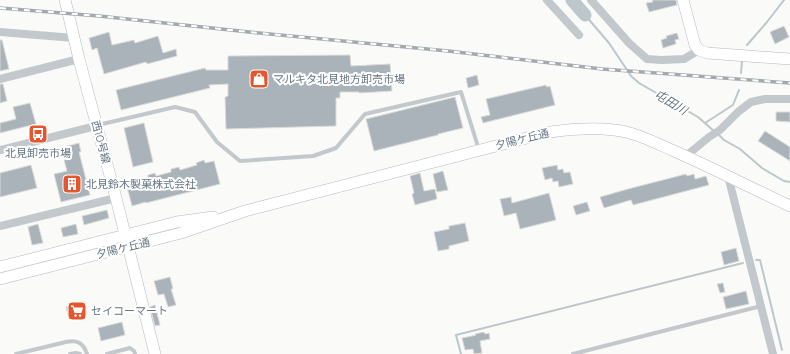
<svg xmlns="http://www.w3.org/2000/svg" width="790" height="354" viewBox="0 0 790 354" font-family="Montserrat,'Noto Sans JP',sans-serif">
<rect width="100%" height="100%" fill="#fafaf8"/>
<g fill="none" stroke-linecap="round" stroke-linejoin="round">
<g stroke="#bbc7cb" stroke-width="2">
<polyline points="585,15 609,43 631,76 639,83 698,117 715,132"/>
<polyline points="747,45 767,22 784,0"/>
<polyline points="741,73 742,61"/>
<polyline points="705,123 733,105 739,90"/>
<polyline points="718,134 724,140 740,149 762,168 784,181 790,182"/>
<polyline points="756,260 760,260 782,350"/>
<polyline points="461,354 456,335 743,263"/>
</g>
<polyline stroke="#bbc7cb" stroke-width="13" points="572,0 585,15"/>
</g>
<g fill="#aab3b9" stroke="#dcdcda">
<polygon points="652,0 676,0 677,5 649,12 646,3 653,2"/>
<polygon points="784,26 789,37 775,44 770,32"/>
<polygon points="109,32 112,45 134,40 135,43 158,36 163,53 176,49 177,56 147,64 146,62 104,74 97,48 92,50 89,38"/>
<polygon points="677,33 679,39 675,40 676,44 663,48 661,40 667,38 666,36"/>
<polygon points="0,40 2,40 9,69 0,71"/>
<polygon points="350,55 351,66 390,64 392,91 359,93 359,92 340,92 340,98 336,98 336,126 226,129 225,97 228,96 228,84 209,85 210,88 121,110 116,90 205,68 206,70 228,70 228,56"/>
<polygon points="477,75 479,85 468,88 466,78"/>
<polygon points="0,84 3,84 7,101 0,103"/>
<polygon points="546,85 547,87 550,86 555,105 483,123 481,117 490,115 486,99"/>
<polygon points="455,97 463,128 438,134 438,135 374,151 366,119"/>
<polygon points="30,103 36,124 0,133 0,123 16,119 13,107"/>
<polygon points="776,112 790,112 790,122 776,121"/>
<polygon points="144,123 153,162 133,167 124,128"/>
<polygon points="765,131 790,147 790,161 758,141"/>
<polygon points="79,143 81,152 79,152 90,195 61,202 54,174 67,171 63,156 58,158 56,149"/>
<polygon points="204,160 205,163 214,161 220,184 146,203 146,202 132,206 126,183 148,177 148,175 155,173 156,176 171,172 171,169 179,167 180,170 197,165 196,163"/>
<polygon points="31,165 37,188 0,197 0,173"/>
<polygon points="557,165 558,170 563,169 564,173 570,172 573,184 559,187 558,181 553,182 552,178 545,180 542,168"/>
<polygon points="443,171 448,190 437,192 433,174"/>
<polygon points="420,173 424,191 435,189 437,199 415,205 412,194 414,193 410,176"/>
<polygon points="686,174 687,176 694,174 695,179 706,176 709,185 633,205 631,200 604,208 600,197 628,189"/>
<polygon points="549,193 556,220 520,229 516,213 504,216 500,199 511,197 512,203"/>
<polygon points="587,202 590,211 576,215 573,206"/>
<polygon points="107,210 109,218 84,225 82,216"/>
<polygon points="465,223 469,241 449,246 449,249 438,251 434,232 449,229 449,226"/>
<polygon points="38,224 43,243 32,245 28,227"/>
<polygon points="76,224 78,234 63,237 61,228"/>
<polygon points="736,248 739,261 724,265 721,252"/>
<polygon points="170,277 173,289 171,289 176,305 168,307 164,294 158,295 154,281"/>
<polygon points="723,283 725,292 720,293 717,284"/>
<polygon points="746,291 749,304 726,309 723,297"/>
<polygon points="84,302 87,314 69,319 66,307"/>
<polygon points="155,305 160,325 155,326 150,307"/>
<polygon points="122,322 125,335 101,341 98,328"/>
<polygon points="484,332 485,334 489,333 490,339 480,341 482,353 474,354 473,349 465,350 462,338 472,336 476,335 475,334"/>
</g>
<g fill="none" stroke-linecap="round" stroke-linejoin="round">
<g stroke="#b3babf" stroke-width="12">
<g id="secondary">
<polyline points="65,0 79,59 116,198 155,354"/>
<polyline points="683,0 695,45 699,50 707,53 761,57 790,59"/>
<polyline points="0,267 177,222 213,217"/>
<path d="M0 279 181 233 245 211 550 132C571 129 592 127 614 130 635 132 654 142 674 151 713 168 751 188 790 206"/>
</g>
</g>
<g stroke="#c3c8cc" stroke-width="4">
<polyline points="98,125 175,107 195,112 217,142 240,161 313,156 336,148 365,114 461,92 479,150"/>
<path d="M16 354 66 342C77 340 83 342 87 354"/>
<polyline points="70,354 76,353 80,354"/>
<polyline points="107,354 130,348 134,351 135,354"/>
<polyline points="573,354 761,306"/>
</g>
<g stroke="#c3c8cc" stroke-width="8">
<polyline points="547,0 579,35"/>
<polyline points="591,0 629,43 647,59 662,60 684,59 699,50"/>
<polyline points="0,32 74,38"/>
<polyline points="0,79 79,59"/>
<polyline points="0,150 96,126"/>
<polyline points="686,156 709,137 720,130 738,112 751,102 765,99 790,99"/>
<polyline points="728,176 773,354"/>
<polyline points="0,226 116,198"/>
</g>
<use href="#secondary" stroke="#fff" stroke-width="11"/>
<g stroke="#a2aab0" stroke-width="3.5">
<polyline id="rail" points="0,8 99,16 249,32 448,51 602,69 790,83"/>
</g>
<use href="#rail" stroke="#fff" stroke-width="2" stroke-dasharray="6" stroke-linecap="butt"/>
</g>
<defs>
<g id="shop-square" transform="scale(1)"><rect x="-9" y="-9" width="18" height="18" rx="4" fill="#e4572e" stroke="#fff"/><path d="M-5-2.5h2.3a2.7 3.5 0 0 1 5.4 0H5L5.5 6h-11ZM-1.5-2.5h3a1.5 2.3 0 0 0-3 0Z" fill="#fff"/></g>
<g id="bus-square" transform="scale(1)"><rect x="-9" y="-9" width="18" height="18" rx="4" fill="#e4572e" stroke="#fff"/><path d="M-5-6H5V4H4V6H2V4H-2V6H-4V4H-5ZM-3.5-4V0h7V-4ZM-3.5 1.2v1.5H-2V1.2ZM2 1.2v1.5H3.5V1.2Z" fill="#fff"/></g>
<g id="building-square" transform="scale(1)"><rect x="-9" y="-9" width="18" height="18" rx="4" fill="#e4572e" stroke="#fff"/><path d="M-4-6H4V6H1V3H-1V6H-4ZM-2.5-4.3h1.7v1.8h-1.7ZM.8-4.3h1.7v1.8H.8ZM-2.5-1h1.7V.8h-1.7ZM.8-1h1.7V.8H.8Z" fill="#fff"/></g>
<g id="supermarket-square" transform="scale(1)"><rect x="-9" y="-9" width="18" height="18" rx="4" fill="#e4572e" stroke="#fff"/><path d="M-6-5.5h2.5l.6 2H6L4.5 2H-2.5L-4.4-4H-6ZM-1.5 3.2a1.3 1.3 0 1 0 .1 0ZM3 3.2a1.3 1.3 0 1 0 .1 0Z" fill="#fff"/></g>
</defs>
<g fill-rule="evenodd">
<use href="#shop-square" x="259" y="79"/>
<use href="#bus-square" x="38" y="134"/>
<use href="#building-square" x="72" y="184"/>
<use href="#supermarket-square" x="77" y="311"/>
</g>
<g text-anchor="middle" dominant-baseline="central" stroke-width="4" stroke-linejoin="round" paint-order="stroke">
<g font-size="11" fill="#657683" stroke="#fff" text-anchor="start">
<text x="273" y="79">マルキタ北見地方卸売市場</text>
<text x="38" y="153" text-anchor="middle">北見卸売市場</text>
<text x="86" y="184">北見鈴木製菓株式会社</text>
<text x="91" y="311">セイコーマート</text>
</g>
<g font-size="11" fill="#657683" stroke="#fff">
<text transform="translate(522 139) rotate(-14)">夕陽ケ丘通</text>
<text transform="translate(101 142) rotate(75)">西10号線</text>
<text transform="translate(123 248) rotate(-14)">夕陽ケ丘通</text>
</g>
<g font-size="12" font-style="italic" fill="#60757c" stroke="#fff">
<text transform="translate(671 102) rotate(31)">屯田川</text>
</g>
</g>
</svg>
